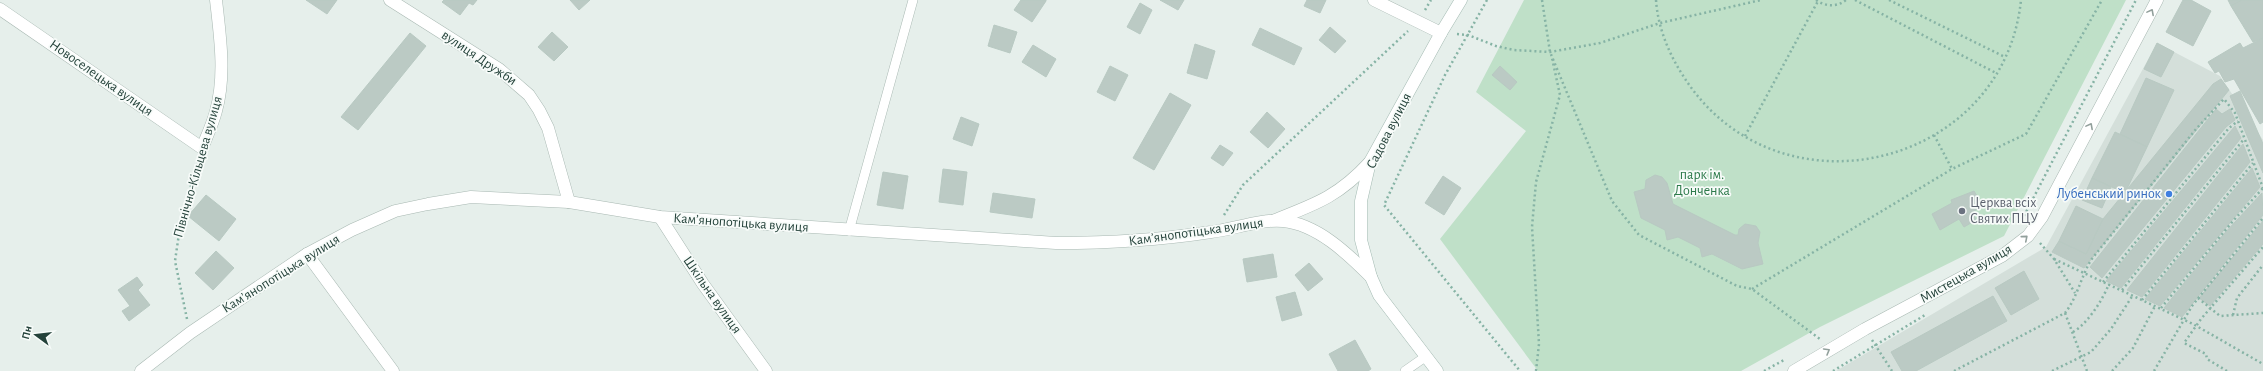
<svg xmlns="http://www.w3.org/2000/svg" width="2263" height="371" viewBox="0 0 2263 371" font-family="'Alegreya Sans',sans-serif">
<rect width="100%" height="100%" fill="#e6efeb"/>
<polygon fill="#d4dfda" points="2157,43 2220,76 2263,140 2263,371 1836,371 2046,247"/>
<polygon fill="#bfe0c8" points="1524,0 2126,0 2004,236 1820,327 1741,371 1538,371 1440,239 1526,131 1476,92"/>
<g fill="#bbcac4" stroke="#b8c9c2">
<polygon points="306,0 337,0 327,14"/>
<polygon points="444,0 477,0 473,5 469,3 460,15 442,2"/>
<polygon points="570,0 590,0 579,10"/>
<polygon points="1021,0 1046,0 1046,1 1032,22 1014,10"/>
<polygon points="1160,0 1184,0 1178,10"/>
<polygon points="1307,0 1326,0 1320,13 1304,6"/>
<polygon points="2183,0 2191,0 2211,11 2193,46 2166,32"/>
<polygon points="2228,0 2242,0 2231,6"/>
<polygon points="2242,0 2263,0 2263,38 2253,42 2231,6"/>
<polygon points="1140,3 1152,10 1140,34 1127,27"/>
<polygon points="994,25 1017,32 1010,53 988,46"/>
<polygon points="1330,27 1346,41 1335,53 1319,40"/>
<polygon points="1260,28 1302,48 1294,65 1252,45"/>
<polygon points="552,32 568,47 554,61 538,47"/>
<polygon points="410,33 426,46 358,130 341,117"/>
<polygon points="2263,38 2263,122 2260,124 2234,79 2225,82 2219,71 2215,73 2208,62 2240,43 2243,48"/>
<polygon points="2157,43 2174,52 2161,77 2144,69"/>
<polygon points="1195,44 1215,51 1207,79 1187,73"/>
<polygon points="1033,45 1056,59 1046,77 1022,62"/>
<polygon points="1110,66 1128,75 1115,101 1097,92"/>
<polygon points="1500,66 1517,82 1510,90 1492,75"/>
<polygon points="2146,78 2174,90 2147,147 2120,134"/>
<polygon points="2221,79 2229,90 2084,268 2052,252 2059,241 2086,254 2103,219 2213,84"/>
<polygon points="2240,91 2263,144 2263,173 2230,96"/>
<polygon points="1170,93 1191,105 1154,170 1133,158"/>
<polygon points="2216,109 2222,114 2230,109 2235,120 2226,127 2102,278 2090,267"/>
<polygon points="1267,112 1285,129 1268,148 1250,132"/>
<polygon points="961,117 979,124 972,146 953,139"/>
<polygon points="2235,126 2241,138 2121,288 2106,281"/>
<polygon points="2115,132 2147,147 2125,193 2092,178"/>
<polygon points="2243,144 2250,162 2142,297 2127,290"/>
<polygon points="1220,145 1233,153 1223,166 1211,158"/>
<polygon points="2252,168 2260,187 2160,306 2145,299"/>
<polygon points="943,169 967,172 963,205 939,202"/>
<polygon points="883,172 908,176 903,209 877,205"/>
<polygon points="1655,175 1662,177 1667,183 1673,204 1735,235 1738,235 1739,229 1745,224 1756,226 1760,232 1758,243 1763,264 1742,269 1712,254 1702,257 1700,248 1678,237 1667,240 1665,230 1641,218 1634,192 1645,189 1646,180"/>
<polygon points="1443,176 1461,188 1444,215 1425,203"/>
<polygon points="2092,178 2111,187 2102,208 2082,200"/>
<polygon points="1974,191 1983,206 1972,212 1976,220 1964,227 1959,219 1940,230 1932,214 1952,203 1951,200"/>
<polygon points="993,193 1035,199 1032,218 990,212"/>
<polygon points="2262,193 2263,215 2182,317 2164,308 2223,235"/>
<polygon points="206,195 236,219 219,241 188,216"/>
<polygon points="2076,206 2103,219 2086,254 2059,241"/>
<polygon points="2263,221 2263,244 2210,306 2199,298"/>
<polygon points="216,251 234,268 213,290 195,273"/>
<polygon points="1273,254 1277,277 1247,282 1243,259"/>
<polygon points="1309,263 1323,279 1308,291 1295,275"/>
<polygon points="2024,271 2039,299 2011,315 1995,288"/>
<polygon points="137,277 143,285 138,290 150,305 129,321 122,311 130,306 118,290"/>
<polygon points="1295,292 1302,315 1282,321 1276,297"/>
<polygon points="1993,296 2007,321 1916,371 1902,371 1891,352"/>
<polygon points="1355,340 1371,369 1368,371 1338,371 1329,354"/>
</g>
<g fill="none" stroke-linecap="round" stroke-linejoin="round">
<g stroke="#a8b8b2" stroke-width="10">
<g id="service">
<polyline points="849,231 913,0"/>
<polyline points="1405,371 1425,357"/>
</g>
</g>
<g stroke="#a8b8b2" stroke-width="13">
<g id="minor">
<polyline points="390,0 499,69 529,95 539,110 548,128 569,202"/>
<polyline points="1374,0 1441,33"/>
<path d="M0 9 202 148C207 136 213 123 216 111 226 75 220 36 216 0"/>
<polyline points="660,217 703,284 766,371"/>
<path d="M1275 220C1316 204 1339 196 1370 162"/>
<polyline points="307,254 393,371"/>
<path d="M141 371 190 333 307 254 352 230 395 211 428 204 471 197 569 202 660 217 1056 243C1108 243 1159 240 1211 232 1235 229 1259 219 1283 221 1317 224 1348 254 1371 277"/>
<polyline points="1794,371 1865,329 2002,256 2028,236 2042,217 2157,0"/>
</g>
</g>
<g stroke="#a4bbb3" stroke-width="13">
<polyline id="secondary" points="1437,371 1379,295 1371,277 1361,240 1361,201 1370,162 1441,33 1461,0"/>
</g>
<g stroke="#86b3a5" stroke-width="2.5" stroke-dasharray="2 3" stroke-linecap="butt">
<polyline points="1487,0 1445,75 1384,205 1520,371"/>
<polyline points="1542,0 1550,52 1612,201 1639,235 1737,286 1752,289 1820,339"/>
<path d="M1656 0C1658 31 1672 61 1690 86 1786 220 2004 165 2021 0"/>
<path d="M1816 0C1826 7 1837 7 1846 0"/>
<polyline points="1855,0 1996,73"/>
<polyline points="1889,0 2005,57"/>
<polyline points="1425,10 1431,0"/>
<polyline points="1457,34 1468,35 1496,46 1514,50 1550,52 1600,43 1660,23 1761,0"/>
<polyline points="1934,135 1952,169"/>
<polyline points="1745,136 1818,1"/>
<polyline points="1224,215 1243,185 1408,31"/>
<polyline points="2024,216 2136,0"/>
<polyline points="2040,243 2054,259 2075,293"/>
<polyline points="2054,259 2193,324 2263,364"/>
<polyline points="2103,282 2229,128 2238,121"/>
<polyline points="1752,289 1952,169 2026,134 2102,0"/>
<polyline points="2122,290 2244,139"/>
<polyline points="2198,298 2220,316 2263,313"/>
<polyline points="2142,300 2253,163"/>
<polyline points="2161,308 2233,221 2263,188"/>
<polyline points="2065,313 2087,371"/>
<polyline points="2233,315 2237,298 2263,265"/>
<polyline points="187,319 175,261 181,220 198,162"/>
<path d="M2073 332C2088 323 2102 301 2109 284"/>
<polyline points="1872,340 1892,371"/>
<polyline points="1536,371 1539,344 1532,227 1536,182 1560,95 1552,58"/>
<polyline points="1764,371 1784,360"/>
<polyline points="1833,371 1925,315"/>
<path d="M1954 371 2065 313C2077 298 2081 277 2091 260L2196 129 2224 99 2235 113 2263 188"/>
<polyline points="2052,371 2091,352 2111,329 2133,295"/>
<polyline points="2112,371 2133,348 2155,306"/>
<polyline points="2154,371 2192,306 2263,218"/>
<polyline points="2227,371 2207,359 2206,354 2184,343 2201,319 2263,247"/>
</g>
<use href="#service" stroke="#fff" stroke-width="9"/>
<use href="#minor" stroke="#fff" stroke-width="12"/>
<use href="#secondary" stroke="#fff" stroke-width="12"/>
</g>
<defs><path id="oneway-chevron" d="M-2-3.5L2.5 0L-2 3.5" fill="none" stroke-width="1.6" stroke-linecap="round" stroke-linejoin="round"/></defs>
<g stroke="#92a09c">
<use href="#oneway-chevron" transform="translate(2151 12) rotate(-62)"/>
<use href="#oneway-chevron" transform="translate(2090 126) rotate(-62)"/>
<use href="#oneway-chevron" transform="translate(2025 238) rotate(-41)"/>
<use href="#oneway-chevron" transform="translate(1827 351) rotate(-30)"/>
</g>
<circle fill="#3f7fe0" stroke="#f7fbf9" stroke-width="1.5" cx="2169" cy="194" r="4"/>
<circle fill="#6b7280" stroke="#f7fbf9" stroke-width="1.5" cx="1962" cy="211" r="4"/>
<g text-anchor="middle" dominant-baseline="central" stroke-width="3.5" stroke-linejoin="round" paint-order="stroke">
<g font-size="14" fill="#24423a" stroke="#f7fbf9">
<text transform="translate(479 58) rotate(34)">вулиця Дружби</text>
<text transform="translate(101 78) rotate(35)">Новоселецька вулиця</text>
<text transform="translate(1389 131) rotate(-63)">Садова вулиця</text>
<text transform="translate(198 167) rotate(-74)">Північно-Кільцева вулиця</text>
<text transform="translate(741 223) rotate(4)">Камʼянопотіцька вулиця</text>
<text transform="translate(1196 232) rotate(-8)">Камʼянопотіцька вулиця</text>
<text transform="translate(281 274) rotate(-32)">Камʼянопотіцька вулиця</text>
<text transform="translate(1966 274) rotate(-30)">Мистецька вулиця</text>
<text transform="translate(712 295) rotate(55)">Шкільна вулиця</text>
</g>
<g font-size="14" fill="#2d7a4b" stroke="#f7fbf9">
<text x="1702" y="175">парк ім.<tspan x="1702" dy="16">Донченка</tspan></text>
</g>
<g font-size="14" fill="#366cbe" stroke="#f7fbf9" text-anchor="end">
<text x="2161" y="194">Лубенський ринок</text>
</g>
<g font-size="14" fill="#5b616d" stroke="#f7fbf9" text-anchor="start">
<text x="1970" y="203">Церква всіх<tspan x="1970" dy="16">Святих ПЦУ</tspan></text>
</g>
</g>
<g transform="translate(36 335) rotate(285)" stroke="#f7fbf9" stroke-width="3" paint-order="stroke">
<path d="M0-3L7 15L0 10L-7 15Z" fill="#24423a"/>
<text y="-6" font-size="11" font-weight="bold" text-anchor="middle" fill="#24423a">Пн</text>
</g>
</svg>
